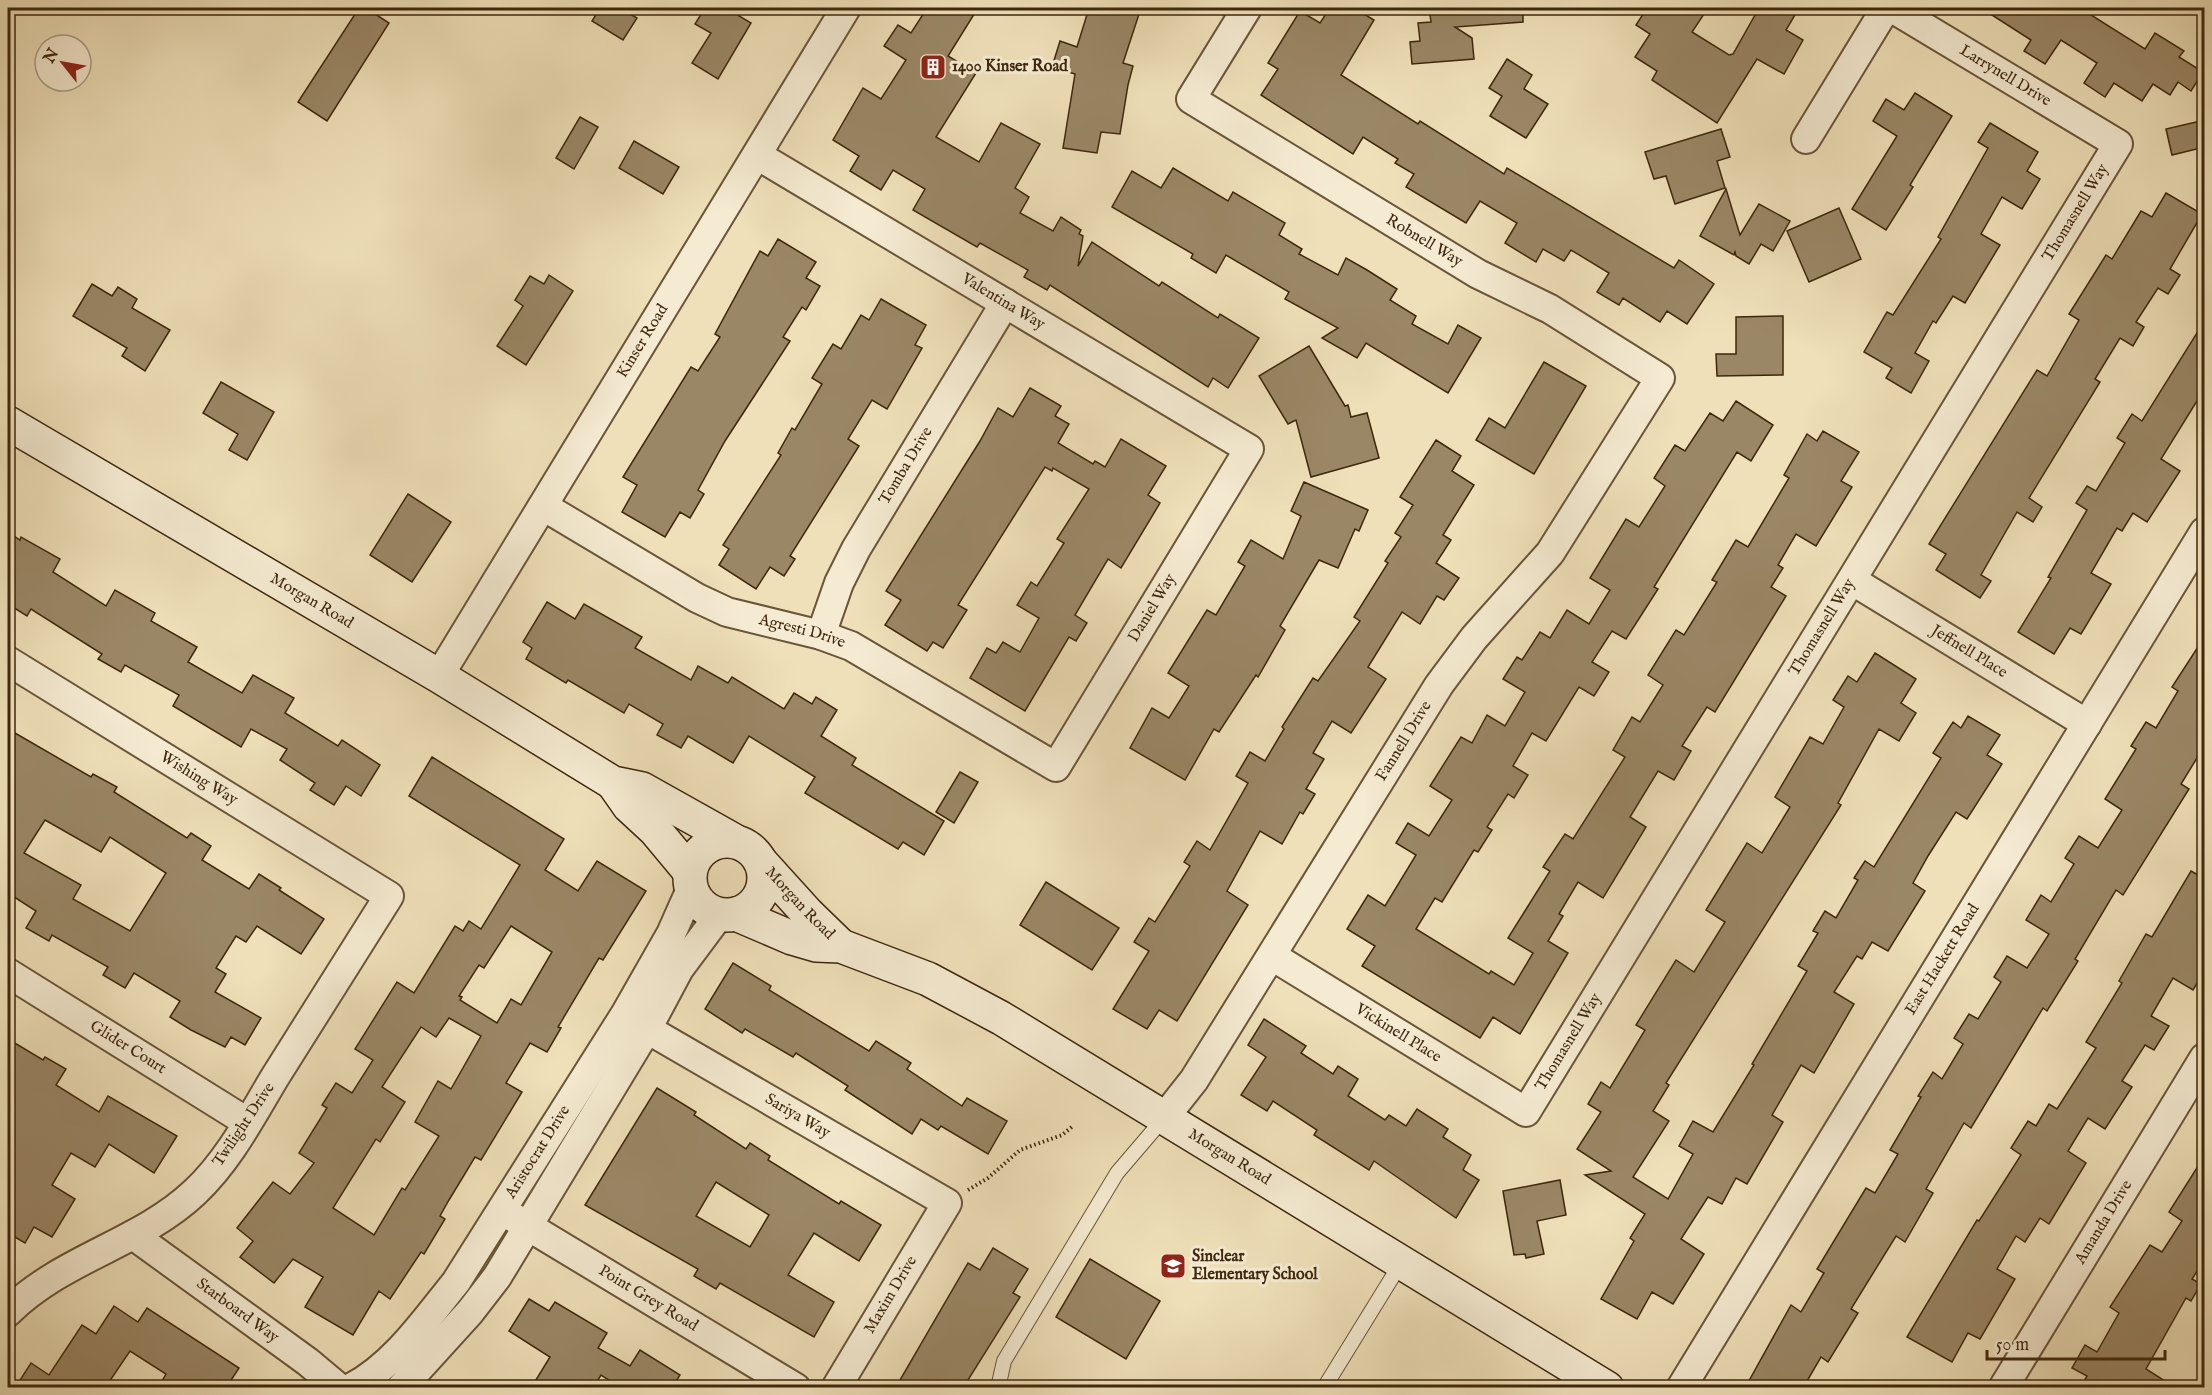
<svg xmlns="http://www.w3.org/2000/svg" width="2212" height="1395" viewBox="0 0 2212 1395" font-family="'IM FELL English',serif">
<rect width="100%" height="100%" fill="#efe0b9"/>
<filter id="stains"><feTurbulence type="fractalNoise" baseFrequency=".00333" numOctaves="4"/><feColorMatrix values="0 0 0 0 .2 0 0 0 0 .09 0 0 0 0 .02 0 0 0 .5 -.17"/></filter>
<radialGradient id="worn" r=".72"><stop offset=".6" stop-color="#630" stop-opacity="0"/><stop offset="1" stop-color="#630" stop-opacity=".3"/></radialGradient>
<g fill="#9a8766" stroke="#3e270d" stroke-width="1.5" fill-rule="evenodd">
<polygon points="359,8 366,8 389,23 327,121 298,102"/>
<polygon points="600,8 620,8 637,18 623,40 592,21"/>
<polygon points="705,8 726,8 751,23 718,79 692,63 711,33 695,24"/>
<polygon points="927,8 978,8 948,56 976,73 936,137 979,162 1001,123 1040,144 1015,188 1029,197 1020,213 1053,231 1061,217 1081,230 1079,234 1083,236 1078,266 1092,242 1159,286 1162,282 1218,318 1220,314 1259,338 1228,388 1213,378 1208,387 1050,285 1047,290 1024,277 1028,270 980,243 977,247 913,210 925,189 893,170 881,190 850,171 859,156 833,140 863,88 881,99 906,60 884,46 898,25 911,33"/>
<polygon points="1089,8 1141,8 1123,63 1133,66 1128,85 1120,134 1101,132 1097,153 1063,148 1075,74 1052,67 1060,41 1077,47"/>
<polygon points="1330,8 1354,8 1374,20 1341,75 1418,124 1420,121 1504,174 1507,168 1674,268 1679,260 1714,284 1687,324 1667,311 1660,322 1623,298 1619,305 1597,292 1609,273 1571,250 1564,261 1543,249 1536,262 1505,243 1517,223 1480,201 1466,223 1406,187 1414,174 1395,163 1398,159 1363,137 1353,154 1261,95 1278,69 1268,63 1300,11 1320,23"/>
<polygon points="1429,8 1523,8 1523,22 1455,27 1472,38 1474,59 1412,64 1410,42 1420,41 1418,23 1431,22"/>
<polygon points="1647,8 1708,8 1692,32 1729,55 1733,54 1759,8 1799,8 1786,30 1803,40 1784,74 1757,59 1717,123 1652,80 1657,71 1635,57 1650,34 1636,25"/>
<polygon points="1981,8 2080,8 2145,49 2155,33 2184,51 2179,57 2203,72 2191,91 2178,82 2170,95 2153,84 2142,101 2114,83 2105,97 2084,83 2097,63 2061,40 2045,64 2024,51 2031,40"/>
<polygon points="1507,59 1532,75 1524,89 1548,104 1526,138 1490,116 1502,96 1489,88"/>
<polygon points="1915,93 1952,116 1910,185 1913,187 1886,230 1852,209 1897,136 1873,121 1886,99 1904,110"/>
<polygon points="580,117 598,127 574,169 556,158"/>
<polygon points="2205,120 2205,147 2172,155 2166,129"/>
<polygon points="1990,123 2038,152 2027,171 2040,179 2022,209 2002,197 1981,234 2000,245 1965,303 1953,296 1936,323 1933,321 1915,353 1929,361 1911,393 1886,378 1892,368 1864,352 1887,312 1893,315 1941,239 1938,237 1988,148 1978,142"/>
<polygon points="1721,129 1730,157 1717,161 1725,188 1675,204 1666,176 1654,179 1645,152"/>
<polygon points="634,141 679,167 663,194 619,168"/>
<polygon points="1173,168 1228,201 1233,192 1285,223 1279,235 1302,249 1299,254 1338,275 1346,258 1367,270 1397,289 1390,300 1416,316 1412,324 1448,344 1458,325 1481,338 1448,393 1366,343 1357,358 1322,338 1338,328 1285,299 1289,292 1226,255 1216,273 1191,258 1193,254 1112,207 1132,171 1161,188"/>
<polygon points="1726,189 1740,235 1759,204 1790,221 1773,251 1761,244 1749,264 1736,256 1735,252 1734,255 1700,236"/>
<polygon points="2166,193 2202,214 2170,269 2180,275 2168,294 2158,288 2136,322 2144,327 2133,346 2120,338 2095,379 2100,382 2029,498 2042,507 2033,522 2017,512 1981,575 1991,581 1980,598 1936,570 1946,554 1929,544 2037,370 2047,376 2079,320 2069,314 2106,255 2112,259 2141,211 2152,217"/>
<polygon points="1839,208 1861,259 1809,282 1787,231"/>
<polygon points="778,239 816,262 806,278 820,286 806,310 802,307 783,337 790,341 725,441 698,490 704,494 690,518 680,512 665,537 622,512 637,485 623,477 691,367 698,371 720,337 715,334 760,251 768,256"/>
<polygon points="549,275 573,291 526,365 497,346 523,306 515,300 530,276 544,284"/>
<polygon points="92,284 112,296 118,287 137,299 132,308 170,330 145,371 122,356 127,348 73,316"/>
<polygon points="881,299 926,325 915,345 922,348 887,409 872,400 848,439 859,446 790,556 795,559 784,576 770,567 756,589 719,565 729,549 723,545 781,455 778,453 792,428 795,430 822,384 812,378 833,344 841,349 861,315 869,320"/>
<polygon points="1783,316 1783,375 1717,376 1716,354 1736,354 1736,317"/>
<polygon points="2205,320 2205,388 2161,459 2180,471 2147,522 2133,513 2122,531 2117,528 2091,573 2111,584 2081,634 2070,628 2054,654 2018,632 2051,578 2048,577 2087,510 2076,503 2087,486 2096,491 2125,443 2117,438 2132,414 2142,421"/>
<polygon points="1309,346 1345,406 1348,405 1351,417 1367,413 1379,458 1311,477 1296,420 1288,424 1259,376"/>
<polygon points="1544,362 1586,386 1534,474 1476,440 1489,418 1505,428"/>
<polygon points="221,382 274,412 247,460 229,450 238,434 203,413"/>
<polygon points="1030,388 1061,406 1055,416 1069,424 1058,443 1093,464 1095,461 1105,467 1121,439 1166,466 1148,495 1160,503 1121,568 1108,559 1075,615 1087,623 1076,641 1069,637 1025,711 970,678 987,648 996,653 1003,642 1020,652 1039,618 1017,605 1031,582 1037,586 1064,543 1057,539 1089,489 1053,468 1052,471 1045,467 958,605 967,610 943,648 933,642 927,651 885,625 901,600 886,591 980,441 998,408 1013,417"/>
<polygon points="1736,401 1773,425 1751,461 1737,452 1654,587 1658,589 1626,639 1612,631 1592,662 1609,672 1594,696 1579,687 1546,741 1532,733 1513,766 1528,775 1514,798 1508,794 1487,827 1492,830 1478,852 1474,850 1442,902 1435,898 1416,929 1489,974 1491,971 1514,985 1533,953 1508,938 1550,871 1543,867 1565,834 1573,839 1625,757 1613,750 1632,717 1640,722 1663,685 1648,675 1676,630 1684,635 1717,582 1712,580 1736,540 1748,547 1789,478 1784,475 1807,434 1817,441 1823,431 1859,452 1841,481 1852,487 1816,546 1796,534 1778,565 1783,568 1771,587 1786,596 1715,712 1707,707 1682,746 1691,751 1674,780 1658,771 1630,817 1646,827 1603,898 1578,882 1559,914 1563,916 1548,941 1568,953 1520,1034 1493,1017 1480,1038 1362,966 1375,946 1347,929 1368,895 1385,906 1416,855 1396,843 1408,823 1429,836 1452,800 1430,786 1461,737 1472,743 1487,715 1505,726 1525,692 1503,679 1517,657 1522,660 1540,632 1550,638 1567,610 1589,624 1610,590 1590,578 1626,519 1639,527 1665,486 1654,478 1675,445 1685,451 1710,413 1723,421"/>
<polygon points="1436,440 1461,456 1452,471 1474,485 1443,535 1451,540 1436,563 1459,578 1444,600 1437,596 1420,624 1402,612 1368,667 1386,679 1351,733 1332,721 1313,753 1324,759 1306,789 1315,794 1303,814 1300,812 1282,844 1260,831 1227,891 1248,905 1177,1021 1159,1010 1147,1029 1113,1009 1149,951 1134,942 1149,918 1155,922 1190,866 1184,862 1197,841 1210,850 1248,783 1236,776 1250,752 1265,761 1284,729 1282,727 1313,678 1318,681 1360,621 1354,617 1388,563 1385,561 1401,537 1395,533 1413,505 1400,497"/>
<polygon points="1304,482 1368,510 1359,531 1355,529 1338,568 1319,560 1280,626 1285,630 1258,677 1256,675 1219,732 1214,729 1185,780 1130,748 1152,708 1169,718 1189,686 1168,673 1207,610 1216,615 1245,566 1238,562 1251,540 1283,559 1301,516 1291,511"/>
<polygon points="408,494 451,522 412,582 370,555"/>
<polygon points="8,532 20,540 21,537 60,559 53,572 106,606 115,590 155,613 151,621 197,647 188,662 242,693 253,675 294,698 285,713 338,746 342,740 380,765 361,796 346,786 334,805 310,790 315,783 280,760 287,749 251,729 241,747 173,706 179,695 125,665 121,672 98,659 102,654 31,609 27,616 8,604"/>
<polygon points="547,602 575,619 584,604 642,637 635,648 691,680 698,666 728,683 732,677 784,709 794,693 812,704 816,697 837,710 821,736 856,758 852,765 944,821 924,855 903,842 898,849 805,793 815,777 749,736 733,763 688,736 681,748 657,735 663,724 629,704 624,713 568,680 566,683 526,659 532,648 523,642"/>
<polygon points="2205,636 2205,745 2181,784 2189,789 2123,895 2116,890 2075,959 2078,961 2047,1011 2043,1008 1971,1128 1964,1123 1926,1189 1933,1193 1905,1242 1896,1236 1851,1309 1858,1313 1828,1362 1821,1357 1803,1388 1745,1388 1791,1305 1801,1312 1824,1273 1817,1269 1866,1188 1875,1193 1898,1154 1890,1150 1921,1097 1918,1096 1933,1072 1942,1079 1963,1044 1954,1038 1969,1014 1978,1019 2001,982 1994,977 2007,956 2027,968 2049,934 2026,920 2041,895 2051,902 2074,864 2065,858 2079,836 2098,848 2122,810 2105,799 2136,749 2131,746 2146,722 2156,728 2178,691 2172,687"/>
<polygon points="1875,653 1916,679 1901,703 1916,713 1899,741 1879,729 1838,803 1841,805 1666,1083 1669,1085 1653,1111 1669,1121 1633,1177 1668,1199 1693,1154 1679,1146 1693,1121 1713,1132 1754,1065 1752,1064 1807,971 1798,966 1818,933 1813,931 1825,911 1836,918 1858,880 1854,878 1865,861 1874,867 1941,758 1933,753 1953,722 1961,728 1968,716 2000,735 1987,755 2002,764 1967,819 1956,812 1928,856 1913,883 1925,891 1888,951 1872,942 1862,959 1857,956 1834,992 1854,1004 1814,1073 1801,1065 1772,1115 1783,1122 1747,1184 1736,1178 1722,1204 1708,1197 1681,1239 1704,1254 1673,1304 1652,1292 1637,1319 1601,1299 1634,1241 1630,1238 1645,1214 1585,1175 1611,1171 1577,1149 1601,1112 1588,1104 1601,1082 1610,1088 1645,1030 1636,1025 1676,960 1694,972 1725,922 1706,910 1747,843 1762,853 1790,807 1775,797 1810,737 1823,744 1844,707 1833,700 1848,676 1857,682"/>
<path d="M8 729 91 777 93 774 117 787 114 792 187 838 191 833 211 846 202 860 249 889 259 874 281 888 279 890 324 919 301 954 257 926 246 942 236 936 216 968 226 974 215 992 261 1018 245 1045 231 1037 225 1047 191 1030 170 1017 180 1001 134 973 125 988 103 975 108 967 52 935 49 941 26 928 36 911 8 893ZM45 820 101 852 110 837 166 873 130 931 73 899 81 885 24 853Z"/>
<path d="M432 757 564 839 545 870 578 891 597 861 646 891 603 960 599 958 558 1027 561 1028 547 1052 530 1043 506 1083 522 1092 481 1160 475 1157 449 1200 440 1216 445 1219 424 1254 421 1252 390 1299 379 1291 353 1335 305 1307 323 1277 293 1259 274 1283 240 1257 253 1241 237 1228 273 1182 290 1194 314 1163 299 1153 327 1108 322 1105 336 1083 352 1093 373 1060 355 1049 397 982 414 993 455 926 463 931 469 921 481 929 520 865 409 796ZM511 926 552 952 521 1005 511 999 497 1023 460 1000 462 997 459 996 479 965 484 968ZM449 1018 481 1036 451 1089 438 1081 415 1122 439 1136 405 1190 402 1188 374 1235 333 1208 376 1139 380 1142 405 1102 382 1087 421 1027 436 1037Z"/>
<polygon points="960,772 978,782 954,823 936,812"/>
<polygon points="2191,871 2205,879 2205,970 2193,990 2173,978 2151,1016 2169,1026 2154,1050 2145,1045 2122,1081 2132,1087 2105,1129 2088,1118 2068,1151 2086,1163 2049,1224 2040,1218 2025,1242 2016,1236 1997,1269 2015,1279 1980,1339 1968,1333 1952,1362 1907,1337 1977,1220 1979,1221 2021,1155 2011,1148 2028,1121 2036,1126 2049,1104 2057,1109 2096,1048 2086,1042 2122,983 2119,981 2146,934 2152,937"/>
<polygon points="1046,882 1119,928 1092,970 1020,925"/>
<polygon points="733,963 771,986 769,990 869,1051 876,1041 911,1063 907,1069 962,1106 967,1098 1007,1121 988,1154 941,1126 938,1130 921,1119 912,1134 845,1090 848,1086 796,1053 793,1057 745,1029 742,1033 705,1009"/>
<polygon points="1264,1019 1306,1046 1301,1053 1333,1074 1338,1066 1358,1079 1348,1096 1385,1120 1389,1115 1406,1126 1417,1109 1448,1129 1443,1137 1471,1155 1463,1170 1479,1180 1456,1218 1374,1161 1369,1170 1314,1135 1317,1130 1273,1101 1267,1111 1241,1095 1266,1057 1248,1045"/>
<polygon points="8,1039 43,1060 45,1057 66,1069 56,1085 99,1112 108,1096 177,1136 154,1173 109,1144 95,1167 71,1153 52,1185 75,1199 52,1237 34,1227 25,1243 8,1233"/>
<path d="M657 1088 696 1112 694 1115 746 1149 750 1143 770 1156 768 1160 839 1204 841 1201 881 1225 859 1261 814 1233 788 1275 834 1302 814 1337 720 1283 716 1289 694 1276 698 1269 585 1205ZM716 1182 769 1215 750 1247 696 1216Z"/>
<polygon points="2205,1155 2205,1259 2192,1279 2201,1284 2191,1301 2186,1298 2146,1369 2176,1388 2080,1388 2087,1376 2072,1368 2085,1345 2097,1352 2119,1313 2110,1307 2150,1245 2162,1252 2182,1221 2169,1212"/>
<polygon points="1560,1180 1566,1215 1537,1221 1544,1254 1526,1258 1525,1254 1514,1255 1503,1191"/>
<polygon points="993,1248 1028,1269 1013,1293 1020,1297 963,1388 912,1388 900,1380 968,1263 980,1270"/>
<polygon points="1090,1259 1160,1301 1126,1359 1056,1317"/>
<polygon points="529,1299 549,1311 555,1302 607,1333 598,1348 630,1366 640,1350 680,1375 672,1388 621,1388 601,1375 593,1388 531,1388 550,1357 509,1331"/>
<polygon points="114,1306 138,1322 147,1308 239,1368 226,1388 158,1388 166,1374 130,1351 105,1388 15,1388 31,1363 49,1375 82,1325 96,1334"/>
</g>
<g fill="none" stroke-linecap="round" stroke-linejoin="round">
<g stroke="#6a5538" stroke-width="16">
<g id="lane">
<polyline points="998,1388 1004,1361 1117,1173 1164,1118"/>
<polyline points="1324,1388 1401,1263"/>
</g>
</g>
<g stroke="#6a5538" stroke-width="32">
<g id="street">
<polyline points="1806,139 1886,8"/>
<path id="s1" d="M543 506 697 598 727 612 821 635 851 646 1056 767 1249 449 757 155"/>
<path id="s2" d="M1853 581 2087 724"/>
<path id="s3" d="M821 635 839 583 856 549 1005 303"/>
<path id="s4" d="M8 661 389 896C351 956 313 1017 275 1077 251 1117 229 1160 195 1192 140 1244 64 1257 8 1312"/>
<path id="s5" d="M439 676 846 8"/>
<path id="s6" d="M1272 956 1526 1112 2118 144 1892 8"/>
<path id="s7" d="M8 973 247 1122"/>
<path id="s8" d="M647 1029 947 1203 836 1388"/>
<path id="s9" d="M1164 1118 1194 1080 1439 685 1474 638 1550 553 1660 378 1550 309 1478 274 1191 99 1247 8"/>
<path id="s10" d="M511 1216 796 1388"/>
<path id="s11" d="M133 1235 308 1362 339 1388"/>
<path id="s12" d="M351 1388C395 1365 426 1319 456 1282L626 1013 671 934 691 889"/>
<polyline points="401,1388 470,1312 497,1277 647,1029 679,969 720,914"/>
<path id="s13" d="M1681 1388 2204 532"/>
<path id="s14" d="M2003 1388 2204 1058"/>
</g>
</g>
<g stroke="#3e270d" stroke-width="36">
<g id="secondary">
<path id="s15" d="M8 423 439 676 613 783 642 789 733 840"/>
<polyline points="613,783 629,806 655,830 690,872"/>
<circle cx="727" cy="878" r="37"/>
<path id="s16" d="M760 861 808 914 841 946"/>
<path id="s17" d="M736 914 792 938 816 945 841 946 928 979 1001 1018 1607 1388"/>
</g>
</g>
<polyline stroke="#3e270d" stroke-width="4" stroke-dasharray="1.5 3" stroke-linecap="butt" points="968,1190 988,1178 1020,1150 1062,1135 1073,1126"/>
<use href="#lane" stroke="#f5ebd2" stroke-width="14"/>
<use href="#street" stroke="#f5ebd2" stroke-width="28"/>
<use href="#secondary" stroke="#f5ebd2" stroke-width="33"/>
</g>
<defs>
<g id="building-square" transform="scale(1.35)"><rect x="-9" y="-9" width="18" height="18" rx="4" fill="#8f2418" stroke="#f5ebd2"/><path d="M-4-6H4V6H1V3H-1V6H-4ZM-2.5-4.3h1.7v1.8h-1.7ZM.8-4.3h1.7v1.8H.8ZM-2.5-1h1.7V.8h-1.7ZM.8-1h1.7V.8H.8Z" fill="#fff"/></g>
<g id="school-square" transform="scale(1.35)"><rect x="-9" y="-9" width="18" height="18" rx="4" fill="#8f2418" stroke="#f5ebd2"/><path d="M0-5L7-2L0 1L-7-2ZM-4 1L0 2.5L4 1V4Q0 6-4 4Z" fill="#fff"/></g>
</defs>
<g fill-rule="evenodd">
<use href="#building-square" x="933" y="67"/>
<use href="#school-square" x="1173" y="1266"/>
</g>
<g text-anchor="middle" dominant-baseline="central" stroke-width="6" stroke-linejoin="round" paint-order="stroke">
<g font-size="16" font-weight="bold" fill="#3e270d" stroke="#f5ebd2" text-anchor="start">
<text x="952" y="67">1400 Kinser Road</text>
<text x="1192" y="1257">Sinclear<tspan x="1192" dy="18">Elementary School</tspan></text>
</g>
<g font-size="16" fill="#3e270d" stroke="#f5ebd2">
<text transform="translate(2005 76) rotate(31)">Larrynell Drive</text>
<text stroke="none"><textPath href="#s6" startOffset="1352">Thomasnell Way</textPath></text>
<text transform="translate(1424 241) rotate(31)">Robnell Way</text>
<text transform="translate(1003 302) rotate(31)">Valentina Way</text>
<text stroke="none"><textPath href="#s5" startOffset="392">Kinser Road</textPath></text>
<text stroke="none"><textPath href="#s3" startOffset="190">Tomba Drive</textPath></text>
<text stroke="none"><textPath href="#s15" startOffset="352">Morgan Road</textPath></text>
<text stroke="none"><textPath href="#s1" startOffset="765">Daniel Way</textPath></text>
<text stroke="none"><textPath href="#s6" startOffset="866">Thomasnell Way</textPath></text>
<text stroke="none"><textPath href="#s1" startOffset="290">Agresti Drive</textPath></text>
<text stroke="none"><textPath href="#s2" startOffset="136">Jeffnell Place</textPath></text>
<text stroke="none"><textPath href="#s9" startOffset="447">Fannell Drive</textPath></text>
<text stroke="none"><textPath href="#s4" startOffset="224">Wishing Way</textPath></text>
<text stroke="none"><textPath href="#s16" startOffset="58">Morgan Road</textPath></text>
<text stroke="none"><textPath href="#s13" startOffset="502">East Hackett Road</textPath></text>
<text stroke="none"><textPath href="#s6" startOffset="148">Vickinell Place</textPath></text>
<text stroke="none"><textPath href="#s6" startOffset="380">Thomasnell Way</textPath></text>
<text stroke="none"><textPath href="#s7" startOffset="141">Glider Court</textPath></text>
<text stroke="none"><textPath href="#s8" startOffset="174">Sariya Way</textPath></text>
<text transform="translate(244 1125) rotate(-56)">Twilight Drive</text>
<text stroke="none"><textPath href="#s12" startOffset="304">Aristocrat Drive</textPath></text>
<text stroke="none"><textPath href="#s17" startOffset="554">Morgan Road</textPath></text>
<text stroke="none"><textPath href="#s14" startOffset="194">Amanda Drive</textPath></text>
<text transform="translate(891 1295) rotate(-59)">Maxim Drive</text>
<text stroke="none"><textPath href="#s10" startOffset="160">Point Grey Road</textPath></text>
<text stroke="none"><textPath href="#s11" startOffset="129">Starboard Way</textPath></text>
</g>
</g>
<rect width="2212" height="1395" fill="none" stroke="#efe0b9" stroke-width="30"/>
<rect x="9" y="9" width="2194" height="1377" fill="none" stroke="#3e270d" stroke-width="3"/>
<rect x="15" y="15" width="2182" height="1365" fill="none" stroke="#3e270d" stroke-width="1.5"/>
<g transform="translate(63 63) rotate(301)"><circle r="28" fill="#f5ebd2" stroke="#ac9d83" stroke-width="1.5"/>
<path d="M0-4.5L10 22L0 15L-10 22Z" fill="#8f2418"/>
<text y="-9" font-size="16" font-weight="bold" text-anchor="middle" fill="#3e270d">N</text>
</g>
<path d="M1987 1350v9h178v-9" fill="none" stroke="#3e270d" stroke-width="3"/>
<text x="1996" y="1350" font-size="18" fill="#3e270d" stroke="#f5ebd2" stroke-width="4.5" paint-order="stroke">50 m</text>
<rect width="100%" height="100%" filter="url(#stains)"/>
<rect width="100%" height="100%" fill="url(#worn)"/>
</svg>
